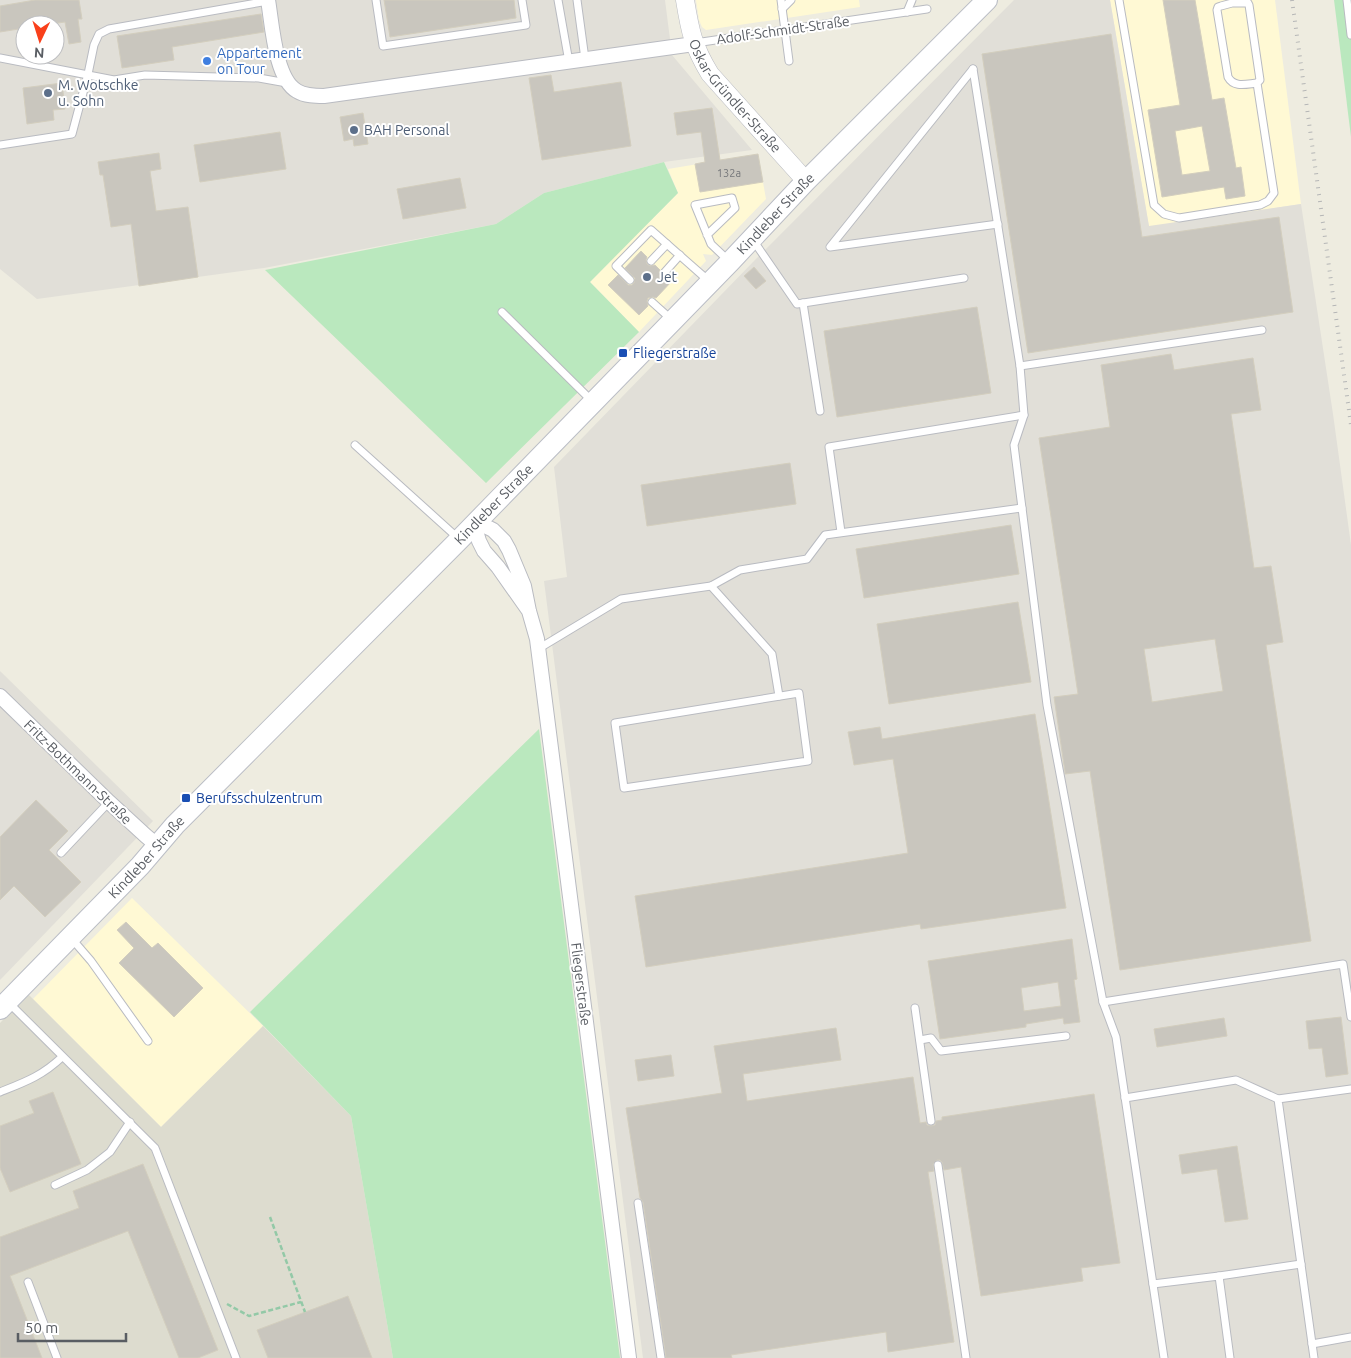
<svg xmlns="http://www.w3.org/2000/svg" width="1351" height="1358" viewBox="0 0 1351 1358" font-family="Ubuntu,sans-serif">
<rect width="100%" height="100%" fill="#eeece0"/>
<g fill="#fff9d4">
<polygon points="696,0 859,0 860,7 706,30 702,27 699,20"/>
<polygon points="1110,0 1275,0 1301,204 1149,227"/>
<polygon points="758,154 766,199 712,255 703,254 706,261 639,332 590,282 678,193 668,169"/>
<polygon points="132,898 263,1026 161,1127 33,999"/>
</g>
<g fill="#e1dfd8" fill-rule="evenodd">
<path d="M0 0H665L672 55 752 150 664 162 544 193 496 224 264 268 37 299 0 269ZM25 25H55V55H25Z"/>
<polygon points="1014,0 1110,0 1149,226 1301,204 1333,414 1351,545 1351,1358 643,1358 544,581 567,577 554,467 753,262"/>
<polygon points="0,671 153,821 0,980"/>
</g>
<polygon fill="#dddccf" points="28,994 161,1127 263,1026 351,1116 393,1358 0,1358 0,1023"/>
<g fill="#bae8be">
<polygon points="1334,0 1351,0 1351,137"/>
<polygon points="664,162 678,193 590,282 639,332 486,483 265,270 496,224 544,193"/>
<polygon points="539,729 620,1358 393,1358 351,1116 250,1012"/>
</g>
<g fill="#c9c6be" stroke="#d3cebe" fill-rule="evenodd">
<polygon points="35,0 79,0 82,19 78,19 81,42 69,44 65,22 44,25 25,25 25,28 0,32 0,6"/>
<polygon points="384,0 514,0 516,18 390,37"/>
<path d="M1163 0H1195L1212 100 1224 98 1236 168 1241 167 1245 196 1226 199 1224 187 1162 197 1148 110 1180 105ZM1202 126 1210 171 1182 175 1175 131Z"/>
<polygon points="261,14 264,32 172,47 174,60 122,68 117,36"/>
<polygon points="1111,34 1142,237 1279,217 1293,312 1028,353 982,54"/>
<polygon points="551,75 554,92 621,82 631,146 542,160 529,78"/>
<polygon points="62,83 65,109 53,110 54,120 27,124 23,88"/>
<polygon points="712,108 720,160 758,154 763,182 700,192 695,164 705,162 701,132 677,135 674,113"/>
<polygon points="363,113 368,144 354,146 353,139 344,141 340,117"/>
<polygon points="280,132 286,169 200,182 194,145"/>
<polygon points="159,153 161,169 150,171 156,211 188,207 198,277 139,286 131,224 111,227 103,175 100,175 98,162"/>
<polygon points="460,178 466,208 403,219 397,189"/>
<polygon points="641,251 647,257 646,260 647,264 650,266 655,265 660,270 659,272 660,277 663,278 668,277 672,281 656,298 653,297 648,298 647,301 648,306 639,315 608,285 618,275 628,285 632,285 634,283 635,278 625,268"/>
<polygon points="754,267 766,281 756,289 744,276"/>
<polygon points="977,307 991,393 837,417 824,331"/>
<path d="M1171 354 1174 370 1253 358 1261 410 1231 414 1254 568 1271 566 1283 642 1266 645 1311 941 1120 970 1090 771 1065 774V772L1054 697 1078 694 1039 438 1110 427 1101 365ZM1215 639 1223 691 1152 702 1144 649Z"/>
<polygon points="790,463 796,504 647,526 641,485"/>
<polygon points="1011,525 1019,574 864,598 856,549"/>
<polygon points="1018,602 1031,682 889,704 877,624"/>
<polygon points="1035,714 1066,908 921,929 920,924 646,967 635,896 908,853 893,759 854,765 848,732 880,727 882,739"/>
<polygon points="36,800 68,831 49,850 81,882 45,917 14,886 0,900 0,837"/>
<polygon points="126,922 152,948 158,943 203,988 174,1017 119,963 134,948 117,930"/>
<path d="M1072 939 1077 979 1074 980 1080 1022 1064 1024 1063 1018 1026 1024V1027L940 1039 928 961ZM1058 982 1061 1006 1024 1011 1021 988Z"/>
<polygon points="1341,1017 1348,1074 1326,1077 1322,1048 1309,1049 1306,1021"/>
<polygon points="1224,1018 1227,1036 1157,1047 1154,1029"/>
<polygon points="836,1028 841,1060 743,1074 747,1101 913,1077 920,1123 926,1122 927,1125 931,1126 935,1125 936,1121 942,1120 942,1117 1094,1094 1120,1263 1081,1268 1083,1281 981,1296 961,1167 944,1170 942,1162 940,1160 937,1160 933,1164 934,1171 928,1172 954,1342 888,1352 886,1332 731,1355 732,1358 666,1358 643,1202 640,1198 626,1108 722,1093 714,1046"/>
<polygon points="671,1055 674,1076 638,1081 635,1060"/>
<polygon points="53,1092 81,1164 10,1192 0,1168 0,1126 34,1113 29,1101"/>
<polygon points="1237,1146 1248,1219 1225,1222 1217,1169 1182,1174 1179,1155"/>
<polygon points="143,1164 218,1350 198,1358 179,1358 128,1231 10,1276 42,1358 0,1358 0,1237 79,1208 73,1191"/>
<polygon points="348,1296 372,1358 268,1358 257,1330"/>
</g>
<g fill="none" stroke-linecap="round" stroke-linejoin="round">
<g stroke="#b9bbc1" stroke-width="9">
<g id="service">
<polyline points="376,0 383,46 526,25 522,0"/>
<polyline points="558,0 569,62"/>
<polyline points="577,0 585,59"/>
<polyline points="781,0 789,61"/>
<path d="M1119 0 1154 205 1164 214 1179 218 1260 205 1268 201 1274 193 1257 83 1260 80 1249 5 1248 3H1232L1221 6 1218 7 1217 10 1228 77C1234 88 1246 84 1257 83"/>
<polyline points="1347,0 1351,35"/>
<polyline points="782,9 791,0"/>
<polyline points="907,12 912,0"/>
<polyline points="695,43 927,9"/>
<polyline points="0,58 114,80 145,75 259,78 287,83"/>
<polyline points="973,69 1020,366 1024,415 1014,445 1047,705 1103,1002 1116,1037 1164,1358"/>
<polyline points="973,69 830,247 998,224"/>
<polyline points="0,145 72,134 88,74 94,45 99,34 109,29 268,1"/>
<polyline points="707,235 735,208 732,198 695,205 711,244 730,262"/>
<polyline points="753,240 797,304 964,278"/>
<polyline points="651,261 667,244"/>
<polyline points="664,273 680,255"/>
<polyline points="630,280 616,266 651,230 710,282"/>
<polyline points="652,302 672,320"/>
<polyline points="803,303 820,411"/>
<polyline points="502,312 593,402"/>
<polyline points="1020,366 1262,330"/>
<polyline points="355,445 459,539"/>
<polyline points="841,532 829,447 1024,415"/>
<polyline points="711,586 772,654 779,696"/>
<polyline points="538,649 621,599 711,586 740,570 807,559 825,535 1022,508"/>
<polygon points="799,693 808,761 624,788 615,723"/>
<polyline points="61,853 109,802"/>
<polyline points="72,939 91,961 148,1041"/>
<polyline points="8,1002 155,1148 236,1358"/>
<polyline points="1103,1002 1343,964 1351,1017"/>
<polyline points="915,1008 931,1121"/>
<polyline points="920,1040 931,1038 941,1051 1066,1036"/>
<path d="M0 1092C25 1082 42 1076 62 1057"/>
<polyline points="1125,1098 1236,1080 1278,1099"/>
<polyline points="938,1165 966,1358"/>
<polyline points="55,1185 87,1170 110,1152 130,1122"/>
<polyline points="638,1203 661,1358"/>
<polyline points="1219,1276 1301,1264"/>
<polyline points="28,1282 57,1358"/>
<polyline points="1153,1284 1219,1276 1230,1358"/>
<polyline points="1312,1344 1351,1337"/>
<polyline points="1314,1358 1278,1099 1351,1089"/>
</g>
</g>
<g stroke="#b9bbc1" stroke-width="16">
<g id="minor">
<path d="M268 0C272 23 275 79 297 91 305 96 316 96 324 96L694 44"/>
<polyline points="529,611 498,567 484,551 479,541 474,524 485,526 493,530 504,541 509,550 524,586 529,611 537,639 629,1358"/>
<polyline points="0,696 109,802 146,836 158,846"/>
</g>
</g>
<g stroke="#b9bbc1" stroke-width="19">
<g id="tertiary">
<path id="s1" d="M685 0C690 31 693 46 710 74L806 181"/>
</g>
</g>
<g stroke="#bbbec6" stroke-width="22">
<g id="secondary">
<path id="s2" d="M0 1009 140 866 175 825 196 804 459 540 730 262 806 181 987 0"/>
</g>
</g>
<g stroke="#93c9a7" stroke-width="2.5" stroke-dasharray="5 2.5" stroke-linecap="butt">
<polyline points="270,1217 305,1312"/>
<polyline points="227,1304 249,1316 301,1302"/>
</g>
<use href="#service" stroke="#fff" stroke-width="7"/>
<use href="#minor" stroke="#fff" stroke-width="14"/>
<use href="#tertiary" stroke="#fff" stroke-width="18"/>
<use href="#secondary" stroke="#fff" stroke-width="20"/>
<polyline stroke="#b5b6b6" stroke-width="4" stroke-dasharray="1 6" stroke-linecap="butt" points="1292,0 1351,425"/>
</g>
<circle fill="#3f7fe0" stroke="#fff" stroke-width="2" cx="207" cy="61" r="5"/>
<g fill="#5c6f8a" stroke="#fff" stroke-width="2">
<circle cx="48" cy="93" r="5"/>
<circle cx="354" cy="130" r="5"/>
<circle cx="647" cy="277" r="5"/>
</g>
<g fill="#1a4fb4" stroke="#fff" stroke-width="2">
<rect x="618" y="348" width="10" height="10" rx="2.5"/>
<rect x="181" y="793" width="10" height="10" rx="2.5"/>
</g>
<g text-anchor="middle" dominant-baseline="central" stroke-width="4" stroke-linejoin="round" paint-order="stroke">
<g font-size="11" fill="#75777a">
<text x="729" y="173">132a</text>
</g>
<g font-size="14" fill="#595d63" stroke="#fff">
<text transform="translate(783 30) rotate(-8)">Adolf-Schmidt-Straße</text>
<text stroke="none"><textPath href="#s1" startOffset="111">Oskar-Gründler-Straße</textPath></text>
<text stroke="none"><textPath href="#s2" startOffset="1111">Kindleber Straße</textPath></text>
<text stroke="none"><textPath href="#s2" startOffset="706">Kindleber Straße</textPath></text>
<text transform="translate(78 772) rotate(44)">Fritz-Bothmann-Straße</text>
<text stroke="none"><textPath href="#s2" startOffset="211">Kindleber Straße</textPath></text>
<text transform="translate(581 984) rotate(83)">Fliegerstraße</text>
</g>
<g font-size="14" fill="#366cbe" stroke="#fff" text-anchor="start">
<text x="217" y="53">Appartement<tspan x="217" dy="16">on Tour</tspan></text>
</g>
<g font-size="14" fill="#4e5e75" stroke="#fff" text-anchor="start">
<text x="58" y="85">M. Wotschke<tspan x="58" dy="16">u. Sohn</tspan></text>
<text x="364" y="130">BAH Personal</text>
<text x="657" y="277">Jet</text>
</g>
<g font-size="14" fill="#164399" stroke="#fff" text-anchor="start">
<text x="633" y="353">Fliegerstraße</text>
<text x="196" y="798">Berufsschulzentrum</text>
</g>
</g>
<g transform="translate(40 40) rotate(184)"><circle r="24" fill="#ffffff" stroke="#bdbec1"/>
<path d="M0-4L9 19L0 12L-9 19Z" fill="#f9401b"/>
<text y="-8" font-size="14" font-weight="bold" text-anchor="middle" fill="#595d63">N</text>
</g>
<path d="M18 1333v8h108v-8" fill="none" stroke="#595d63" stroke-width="2.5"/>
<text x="25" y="1333" font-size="15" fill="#595d63" stroke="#ffffff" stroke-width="4" paint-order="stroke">50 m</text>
</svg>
